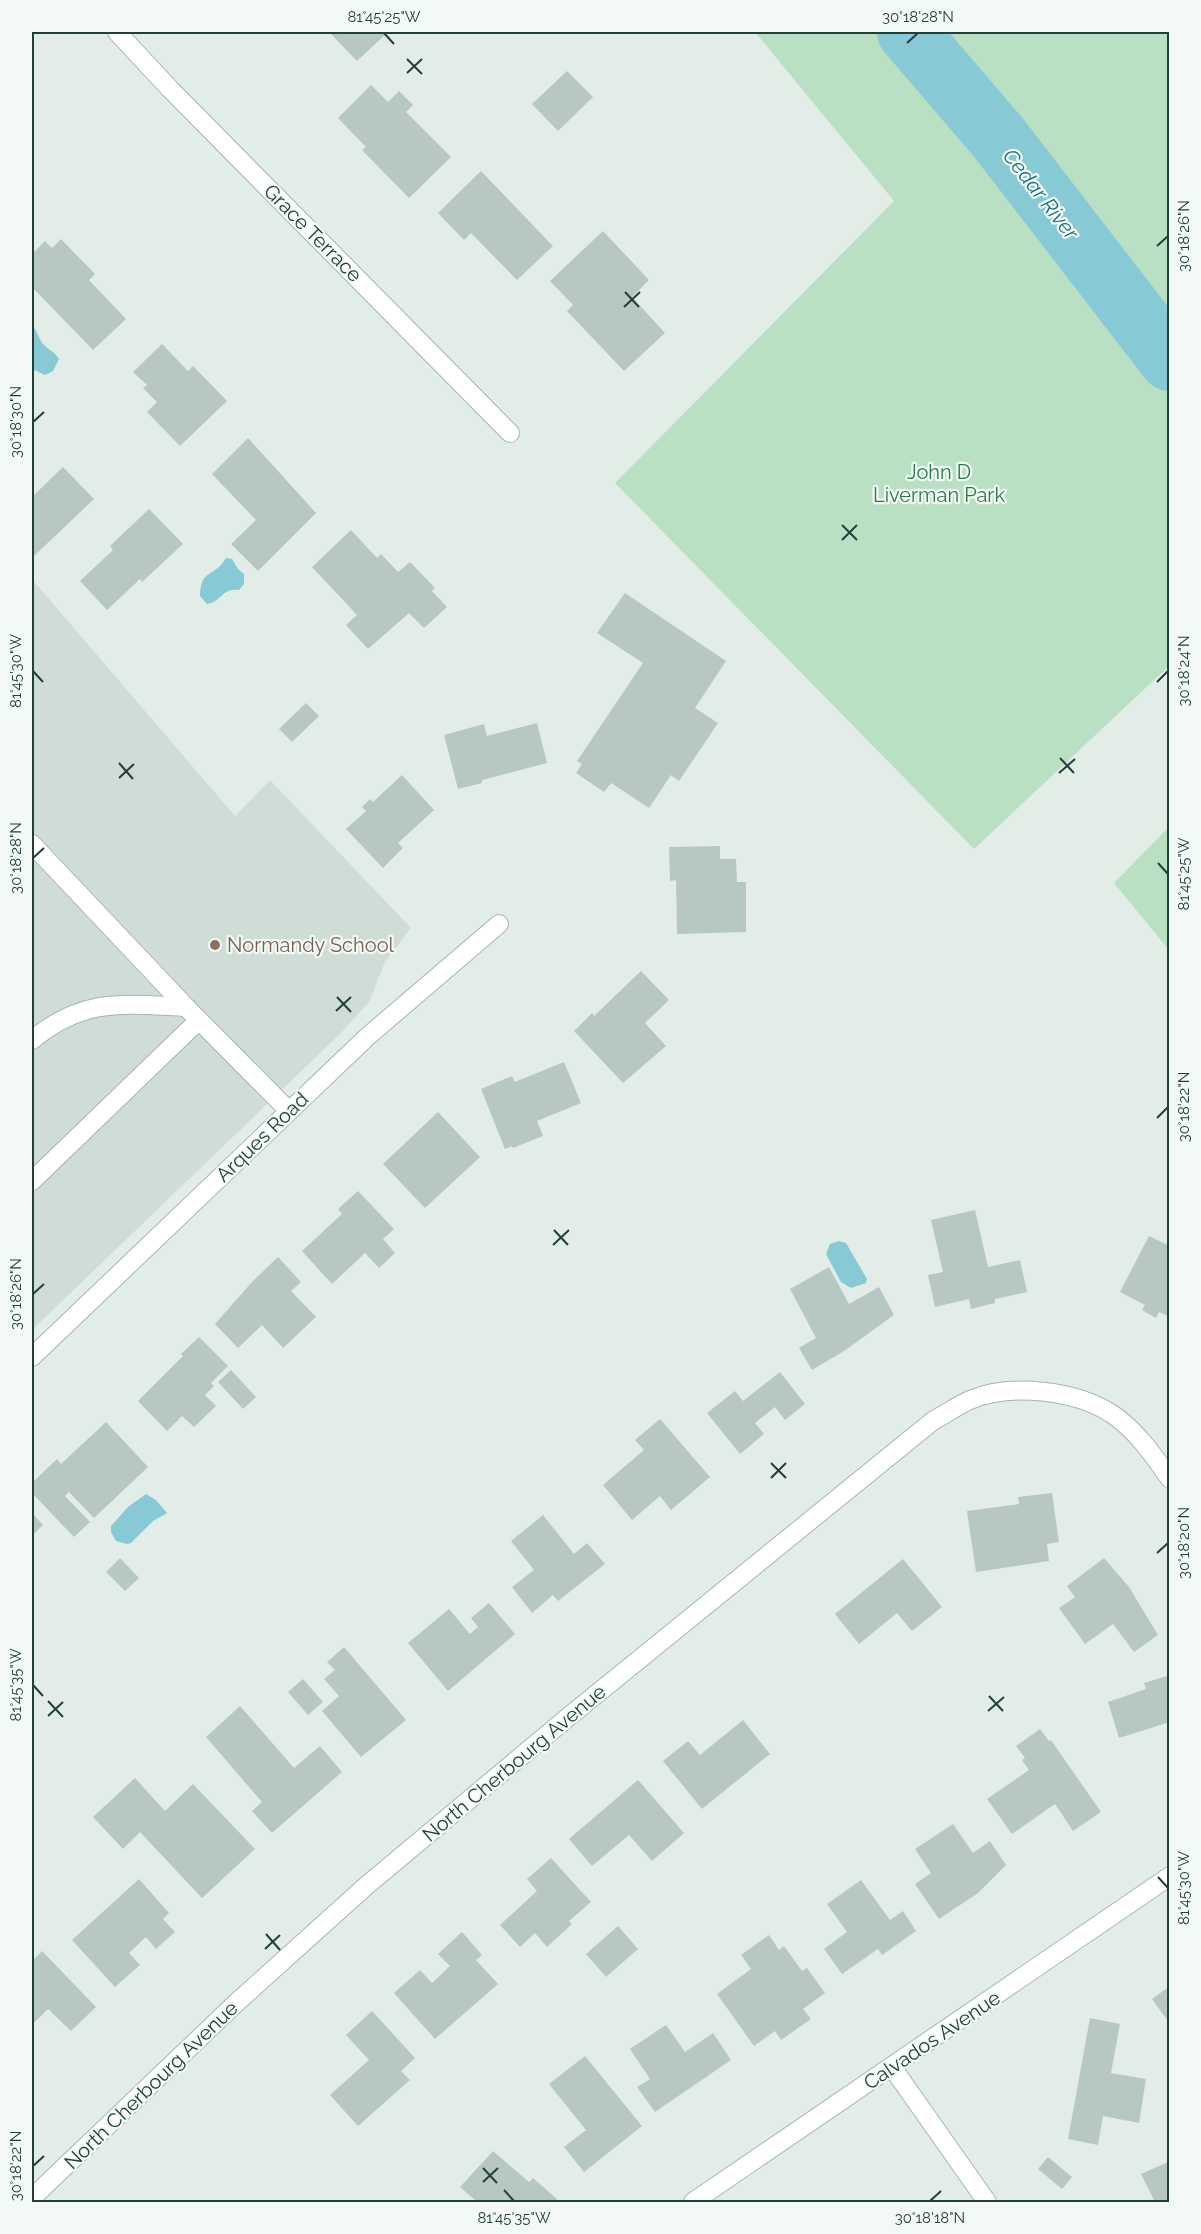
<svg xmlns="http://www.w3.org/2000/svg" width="1201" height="2234" viewBox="0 0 1201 2234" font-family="Raleway,sans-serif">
<rect width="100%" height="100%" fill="#e2ede8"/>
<polygon fill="#d0ddd7" points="32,579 235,816 270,780 411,928 385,962 369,1002 342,1032 32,1330"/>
<g fill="#bae0c4">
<polygon points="755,32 1169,32 1169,666 974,849 615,483 894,201"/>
<polygon points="1169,827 1169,950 1114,883"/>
</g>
<g fill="#87cad6">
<path d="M32 326C38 331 38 338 43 344 49 350 55 352 59 359L53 371 45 375 32 369Z"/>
<path d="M226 558 232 559 238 569 244 574V584L239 590C221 588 222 602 207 604L200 596C201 580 203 577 215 570 220 567 223 562 226 558Z"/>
<polygon points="839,1241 846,1243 867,1279 866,1283 851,1288 841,1282 826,1254 830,1244"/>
<polygon points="146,1494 156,1500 167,1513 153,1521 131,1543 127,1544 116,1541 111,1532 111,1526 128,1507"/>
</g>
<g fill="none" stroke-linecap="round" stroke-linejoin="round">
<polyline stroke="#87cad6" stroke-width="62" points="908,32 998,137 1170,360"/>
</g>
<g fill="#b7c8c1">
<polygon points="329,32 388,32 357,61"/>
<polygon points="567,71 593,97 558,131 532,104"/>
<polygon points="371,85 388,102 399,91 413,105 406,112 451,157 409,198 362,150 366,147 338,118"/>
<polygon points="481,171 553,246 517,280 471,233 464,240 438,213"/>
<polygon points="603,231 649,280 632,297 665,333 624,371 567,311 573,305 550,281"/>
<polygon points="61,239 95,274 89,280 126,319 93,350 32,287 32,254 45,241 52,248"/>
<polygon points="162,344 188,371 193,366 227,401 180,446 147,412 157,402 143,388 147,385 133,372"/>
<polygon points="248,438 316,513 258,571 231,544 256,520 212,474"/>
<polygon points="63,467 94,499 34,556 32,553 32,497"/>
<polygon points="149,509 183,544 142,582 140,579 107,610 80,581 113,550 110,546"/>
<polygon points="351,530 377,558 381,554 398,572 410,562 435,588 432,591 447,607 424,628 409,613 368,649 346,625 357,615 312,567"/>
<polygon points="625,593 726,661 695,708 718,723 679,781 671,775 649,808 611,783 604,792 576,773 582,764 577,761 643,663 597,633"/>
<polygon points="306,703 319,716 292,742 279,729"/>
<polygon points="537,723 547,763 482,780 482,783 458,789 444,735 484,724 487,736"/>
<polygon points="402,775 434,810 398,843 403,848 383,868 346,829 366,811 362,807 370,799 373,802"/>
<polygon points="720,846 720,859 736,859 737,882 746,882 746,932 677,934 676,880 670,881 669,847"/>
<polygon points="641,971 669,1000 645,1023 666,1046 623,1083 574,1031 592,1013 594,1016"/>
<polygon points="564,1062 581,1103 537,1121 543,1136 513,1148 512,1146 505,1149 481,1089 512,1076 515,1082"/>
<polygon points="438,1112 480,1157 425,1208 383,1164"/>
<polygon points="358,1191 394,1229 383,1239 395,1253 379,1268 365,1253 332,1284 302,1251 342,1214 338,1209"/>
<polygon points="975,1210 988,1267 1020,1260 1027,1292 995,1299 995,1303 971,1309 969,1299 935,1307 928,1275 943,1272 931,1220"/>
<polygon points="1149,1236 1170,1246 1170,1317 1159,1312 1156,1318 1142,1310 1145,1305 1120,1292"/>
<polygon points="278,1257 301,1282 291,1291 316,1317 283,1348 262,1325 238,1348 215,1324 252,1282"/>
<polygon points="829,1267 849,1304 879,1287 894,1315 844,1351 812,1370 799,1348 816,1338 790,1289"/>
<polygon points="199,1337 228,1366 211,1383 214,1386 205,1395 216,1406 194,1427 182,1416 167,1431 138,1401 183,1356 181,1354"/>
<polygon points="231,1370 256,1397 243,1409 218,1382"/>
<polygon points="780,1372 805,1404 785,1420 775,1407 755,1423 764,1434 740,1454 707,1413 735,1391 743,1401"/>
<polygon points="660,1419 710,1477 671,1510 660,1496 632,1520 603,1485 644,1450 635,1440"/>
<polygon points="106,1422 148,1467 94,1518 69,1492 65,1496 90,1522 74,1537 32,1493 32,1483 57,1459 61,1464"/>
<polygon points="1052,1493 1059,1542 1047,1544 1049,1561 976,1572 967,1511 1019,1504 1018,1497"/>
<polygon points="32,1513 43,1525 32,1536"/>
<polygon points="543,1515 574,1554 587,1543 605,1564 558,1601 553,1595 532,1613 512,1587 534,1570 511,1541"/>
<polygon points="120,1558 139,1578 125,1591 106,1572"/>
<polygon points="1104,1558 1129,1587 1158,1635 1134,1652 1113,1624 1085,1644 1059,1608 1075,1597 1067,1586"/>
<polygon points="903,1559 942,1607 912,1631 897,1613 859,1644 835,1614"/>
<polygon points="489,1603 515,1634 448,1691 408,1643 449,1609 470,1634 478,1627 471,1618"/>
<polygon points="344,1647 406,1720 361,1757 322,1711 339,1696 324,1679 335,1670 327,1662"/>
<polygon points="1170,1675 1170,1722 1119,1738 1108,1702 1146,1689 1144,1683"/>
<polygon points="303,1679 323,1702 308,1715 288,1692"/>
<polygon points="240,1706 294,1768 320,1746 342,1772 272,1833 252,1811 262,1802 206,1737"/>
<polygon points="743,1720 770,1754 702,1809 663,1761 688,1741 700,1755"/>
<polygon points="1040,1729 1049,1741 1051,1740 1101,1812 1073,1831 1055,1804 1012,1834 987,1799 1029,1770 1022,1760 1025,1758 1016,1746"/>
<polygon points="135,1778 165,1811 193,1784 255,1849 202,1898 140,1832 123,1849 93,1817"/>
<polygon points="638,1780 684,1833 652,1861 629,1835 592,1866 569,1839"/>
<polygon points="953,1824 973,1853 990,1841 1006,1865 978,1893 939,1919 915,1884 931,1873 915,1849"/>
<polygon points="551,1858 591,1902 569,1921 572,1924 547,1947 535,1933 520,1947 500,1925 537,1891 527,1879"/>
<polygon points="139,1879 169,1913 163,1919 175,1932 156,1949 146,1937 129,1953 140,1965 115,1987 72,1940"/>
<polygon points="861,1880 890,1920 903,1911 916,1931 882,1955 878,1949 842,1974 824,1949 847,1932 827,1904"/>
<polygon points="618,1926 638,1949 606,1977 586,1954"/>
<polygon points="462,1932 482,1955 476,1960 498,1984 435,2039 394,1993 420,1970 432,1983 450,1966 438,1954"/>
<polygon points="769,1935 779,1950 784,1946 802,1971 807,1968 825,1993 803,2009 811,2019 781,2040 775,2031 754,2046 717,1994 751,1969 741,1955"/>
<polygon points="42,1951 96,2007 71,2031 48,2009 32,2025 32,1961"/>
<polygon points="1170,1986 1170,2024 1152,1999"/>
<polygon points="372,2011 415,2058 401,2071 410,2080 358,2126 330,2095 369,2060 346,2035"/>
<polygon points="1090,2018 1120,2024 1111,2073 1146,2079 1139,2123 1103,2116 1098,2145 1068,2139"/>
<polygon points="666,2025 685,2052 713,2033 731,2060 655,2112 637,2087 650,2079 630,2049"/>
<polygon points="585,2056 642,2126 584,2172 564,2147 586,2130 549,2084"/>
<polygon points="493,2151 529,2182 533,2178 557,2199 554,2202 473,2202 475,2200 460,2187"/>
<polygon points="1048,2157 1072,2177 1062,2189 1038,2169"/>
<polygon points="1170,2161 1170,2198 1161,2202 1155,2202 1141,2174"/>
</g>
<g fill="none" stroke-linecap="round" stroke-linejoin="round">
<g stroke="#a4b6af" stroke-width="20">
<g id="service">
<polyline points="32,844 186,1007 289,1111"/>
<path d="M32 1040C84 997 123 1004 186 1007"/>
<polyline points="32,1181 198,1021"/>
</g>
</g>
<g stroke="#a4b6af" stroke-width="20">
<g id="minor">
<polyline points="117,32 170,89 510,433"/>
<polyline points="32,1357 367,1037 499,924"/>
<polyline points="892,2067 987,2202"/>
<path d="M32 2198 235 2004 366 1886 567 1718 934 1420C946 1414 958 1405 970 1400 1011 1383 1075 1390 1112 1414 1136 1430 1154 1456 1170 1479"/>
<polyline points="693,2202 1170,1876"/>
</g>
</g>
<use href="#service" stroke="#fff" stroke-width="18"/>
<use href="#minor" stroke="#fff" stroke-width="18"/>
</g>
<path fill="none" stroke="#214037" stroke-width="2" d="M384 33 394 44M907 43 918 33M407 59 422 74M407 73 422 59M1157 246 1168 236M625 292 639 307M624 307 640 292M33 422 44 412M842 525 857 540M842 540 857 525M33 671 43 682M1157 682 1168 671M1060 758 1074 773M119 763 133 779M1059 773 1075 759M119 778 134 764M33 858 44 848M1158 863 1168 874M337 997 351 1012M336 1011 351 997M1157 1118 1168 1107M554 1230 568 1245M553 1245 569 1230M33 1294 44 1284M771 1463 786 1478M771 1478 786 1463M1157 1553 1168 1543M33 1685 43 1696M989 1696 1003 1711M48 1701 63 1717M988 1711 1004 1697M48 1716 63 1702M1158 1877 1168 1888M266 1934 280 1950M265 1949 280 1935M33 2166 44 2156M483 2168 497 2183M483 2182 498 2168M504 2190 514 2201M930 2201 941 2191"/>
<circle fill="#8d6e63" stroke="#f3faf6" stroke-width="2" cx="215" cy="945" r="6"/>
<g text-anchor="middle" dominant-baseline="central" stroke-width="4.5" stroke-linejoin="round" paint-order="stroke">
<g font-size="20" fill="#214037" stroke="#f3faf6">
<text transform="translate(313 233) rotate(45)">Grace Terrace</text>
<text transform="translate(262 1137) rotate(-44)">Arques Road</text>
<text transform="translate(514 1763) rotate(-40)">North Cherbourg Avenue</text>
<text transform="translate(932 2040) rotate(-34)">Calvados Avenue</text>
<text transform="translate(151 2085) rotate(-44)">North Cherbourg Avenue</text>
</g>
<g font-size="20" fill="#287947" stroke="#f3faf6">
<text x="939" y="472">John D<tspan x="939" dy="23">Liverman Park</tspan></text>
</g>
<g font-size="20" fill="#785e54" stroke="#f3faf6" text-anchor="start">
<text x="227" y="945">Normandy School</text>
</g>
<g font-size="21" font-style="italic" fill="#176f80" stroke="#f3faf6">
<text transform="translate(1041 194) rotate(52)">Cedar River</text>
</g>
</g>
<rect width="1201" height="2234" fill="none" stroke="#f3faf6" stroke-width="66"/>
<rect x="33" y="33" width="1135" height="2168" fill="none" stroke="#214037" stroke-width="2"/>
<g font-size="15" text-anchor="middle" fill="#214037">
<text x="384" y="22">81°45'25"W</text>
<text x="918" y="22">30°18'28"N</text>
<text transform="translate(1184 236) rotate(-90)" y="5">30°18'26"N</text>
<text transform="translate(16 422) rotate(-90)" y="5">30°18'30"N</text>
<text transform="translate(16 671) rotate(-90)" y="5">81°45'30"W</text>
<text transform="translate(1184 671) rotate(-90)" y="5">30°18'24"N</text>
<text transform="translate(16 858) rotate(-90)" y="5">30°18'28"N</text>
<text transform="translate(1184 874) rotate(-90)" y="5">81°45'25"W</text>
<text transform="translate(1184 1107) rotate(-90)" y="5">30°18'22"N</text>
<text transform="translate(16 1294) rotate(-90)" y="5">30°18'26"N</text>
<text transform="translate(1184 1543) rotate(-90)" y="5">30°18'20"N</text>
<text transform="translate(16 1685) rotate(-90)" y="5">81°45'35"W</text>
<text transform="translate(1184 1888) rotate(-90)" y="5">81°45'30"W</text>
<text transform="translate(16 2166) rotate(-90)" y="5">30°18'22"N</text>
<text x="514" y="2223">81°45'35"W</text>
<text x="930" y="2223">30°18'18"N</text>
</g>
</svg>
